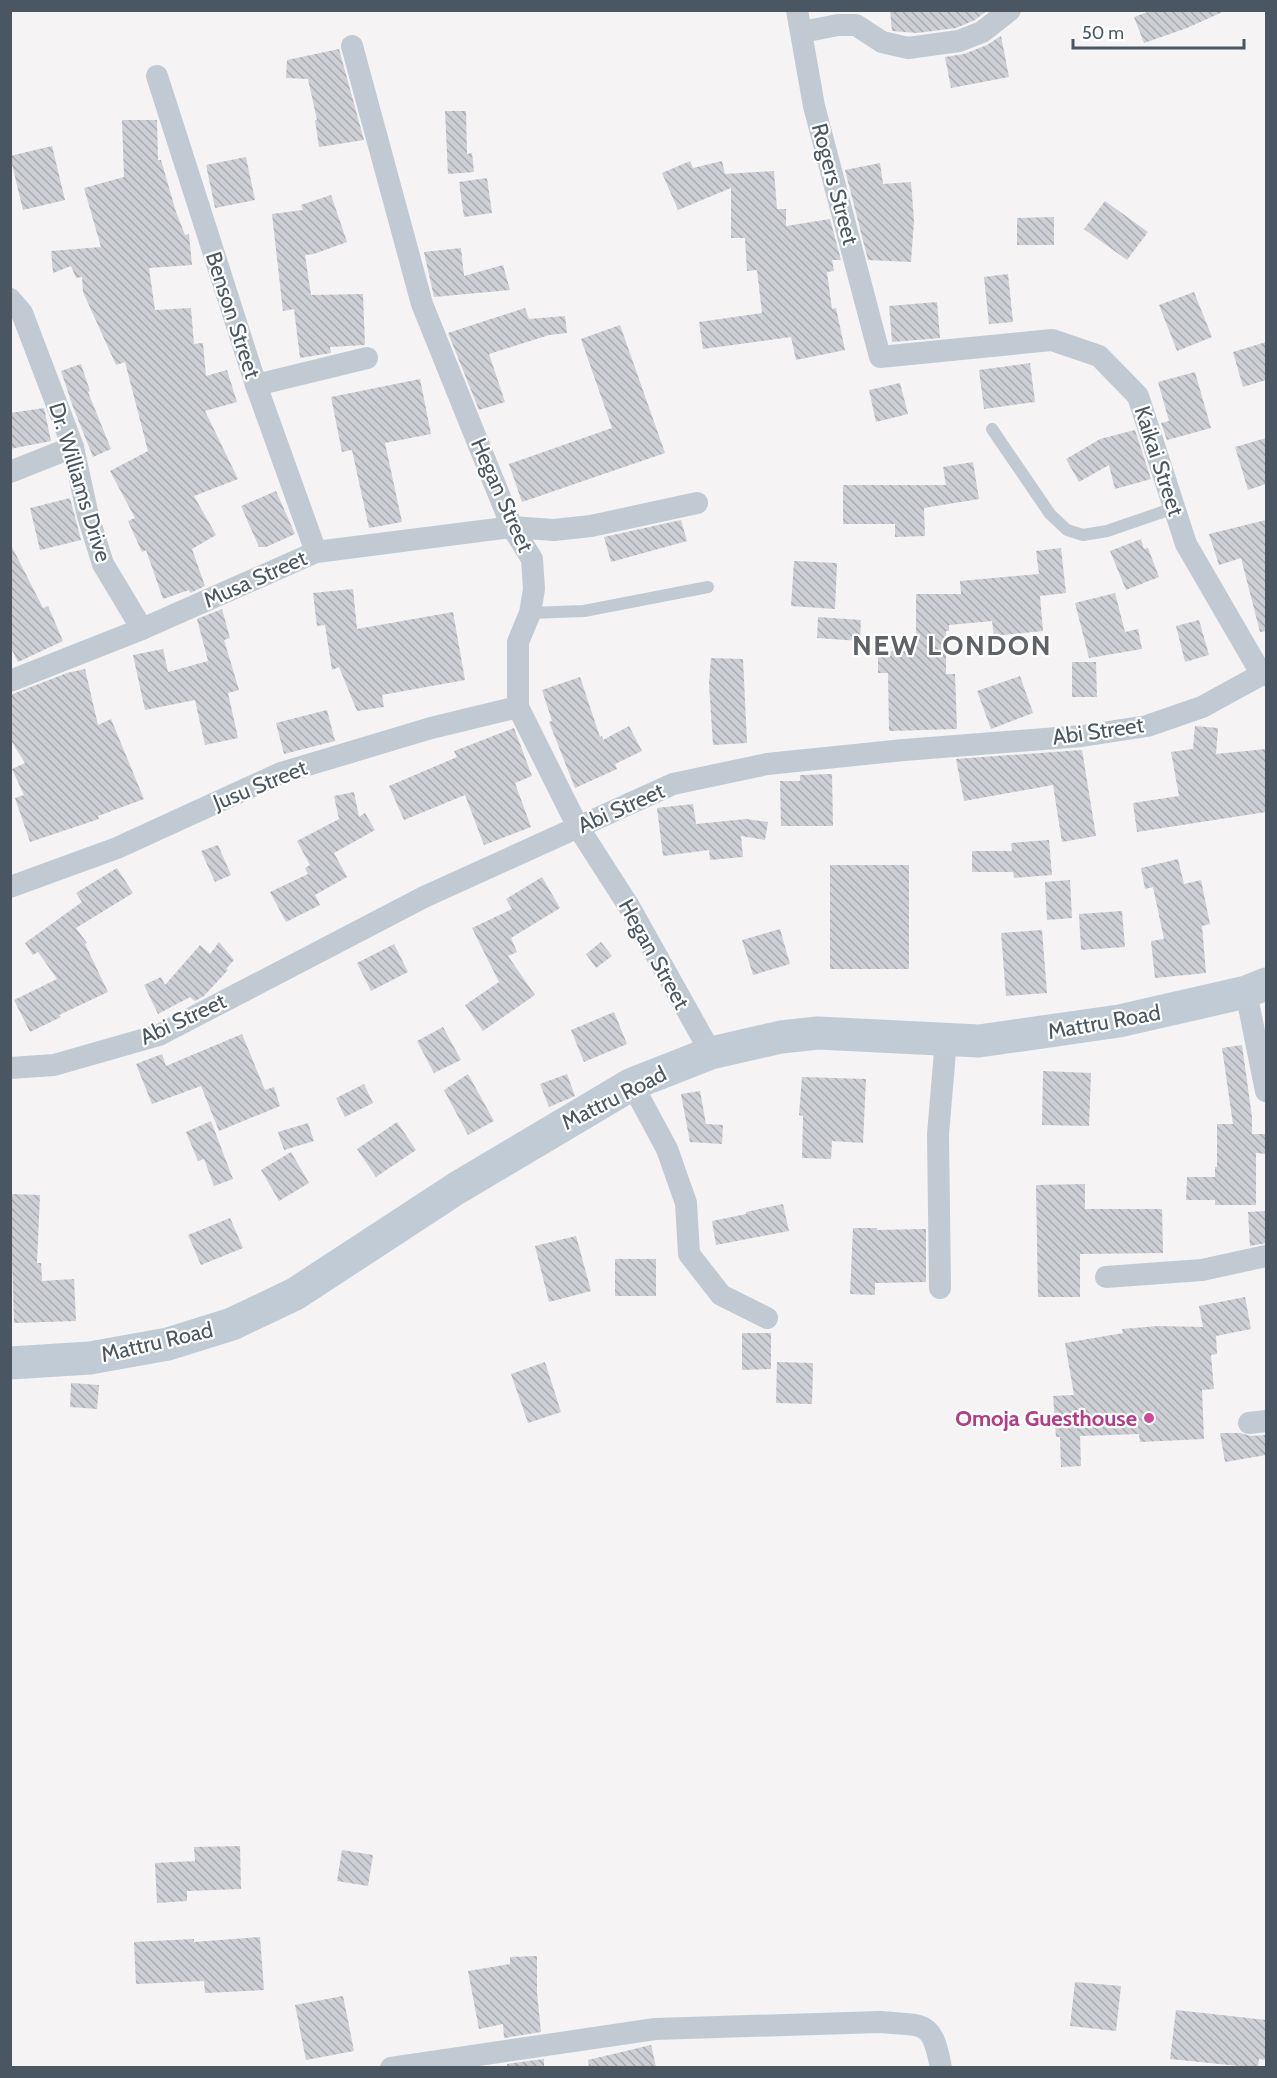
<svg xmlns="http://www.w3.org/2000/svg" width="1277" height="2078" viewBox="0 0 1277 2078" font-family="Cabin,sans-serif">
<defs>
<pattern id="building-back-hatch" width="6" height="6" patternUnits="userSpaceOnUse" patternTransform="scale(1.5)"><rect width="6" height="6" fill="#cdcfd5"/><path d="M-1 5l2 2M0 0l6 6M5-1l2 2" fill="none" stroke="#a8abb0"/></pattern>
</defs>
<rect width="100%" height="100%" fill="#f5f3f3"/>
<g fill="url(#building-back-hatch)">
<polygon points="890,10 988,10 975,20 956,28 917,33 892,31"/>
<polygon points="1153,10 1227,10 1187,28 1144,43 1134,17"/>
<polygon points="1001,36 1009,77 951,88 945,57 964,54 987,45"/>
<polygon points="339,49 364,140 319,147 315,120 317,120 308,79 286,78 287,60"/>
<polygon points="445,111 466,111 467,154 472,153 474,172 448,174"/>
<polygon points="122,120 157,120 158,160 161,160 176,212 185,235 189,234 192,265 149,268 155,310 191,308 194,344 203,343 206,376 227,370 237,402 205,411 238,479 194,496 216,535 192,549 205,586 190,593 189,590 163,599 146,550 142,552 128,521 135,518 110,471 148,451 125,362 116,365 83,292 82,277 76,278 71,266 53,273 51,251 101,247 84,188 124,177"/>
<polygon points="52,146 65,200 23,210 10,156"/>
<polygon points="246,157 255,200 215,208 206,165"/>
<polygon points="690,161 693,168 722,161 725,174 774,171 777,209 786,209 786,226 830,219 841,260 832,260 834,271 827,272 832,309 836,308 845,350 796,360 791,337 703,349 699,322 762,313 757,270 747,271 745,238 731,238 731,188 678,210 662,173"/>
<polygon points="880,163 883,184 911,182 914,221 911,262 868,260 845,170"/>
<polygon points="487,178 492,213 464,217 459,182"/>
<polygon points="331,195 347,242 314,254 305,255 311,295 363,294 365,345 330,347 331,353 300,358 294,309 283,311 272,214 303,210 301,205"/>
<polygon points="1105,201 1148,232 1127,260 1084,229"/>
<polygon points="1054,217 1054,245 1017,245 1017,218"/>
<polygon points="461,248 464,276 503,265 510,290 434,297 424,252"/>
<polygon points="1008,274 1013,322 989,324 984,277"/>
<polygon points="1194,292 1212,337 1177,351 1159,305"/>
<polygon points="937,302 940,338 892,342 889,306"/>
<polygon points="525,308 529,319 565,316 567,333 549,335 489,354 505,402 479,410 448,333"/>
<polygon points="620,325 665,453 522,502 509,464 612,428 581,339"/>
<polygon points="1266,342 1266,380 1243,387 1233,352"/>
<polygon points="1030,363 1035,402 984,409 979,370"/>
<polygon points="81,364 90,391 88,392 111,449 93,457 73,407 61,371"/>
<polygon points="1195,372 1211,428 1167,440 1161,423 1169,421 1158,382"/>
<polygon points="420,379 431,434 385,443 402,522 369,528 352,450 342,452 331,397"/>
<polygon points="900,383 908,414 876,422 869,390"/>
<polygon points="44,408 51,441 10,449 10,413"/>
<polygon points="1135,430 1151,479 1115,489 1109,465 1079,482 1066,459 1100,439"/>
<polygon points="1266,438 1266,484 1248,490 1235,447"/>
<polygon points="973,462 979,499 924,508 925,536 895,537 895,524 843,524 843,485 946,485 943,467"/>
<polygon points="276,491 295,534 266,547 259,547 241,506"/>
<polygon points="70,498 81,540 40,550 30,508"/>
<polygon points="681,520 687,541 611,562 604,537"/>
<polygon points="1266,520 1266,631 1260,632 1241,558 1219,565 1209,534"/>
<polygon points="1141,539 1144,549 1148,548 1159,577 1126,590 1110,551"/>
<polygon points="10,543 43,608 48,606 63,641 18,662 10,646"/>
<polygon points="1061,548 1066,593 1040,596 1043,631 994,636 992,621 949,625 949,631 946,631 946,674 955,674 957,729 889,731 888,673 878,673 878,651 916,651 916,594 961,594 960,581 1039,574 1036,551"/>
<polygon points="794,561 837,563 835,609 791,606"/>
<polygon points="353,589 357,629 453,612 465,680 382,695 384,707 357,711 339,667 332,670 325,625 317,626 313,593"/>
<polygon points="1115,593 1125,632 1138,629 1142,649 1089,658 1075,603"/>
<polygon points="222,609 230,638 224,640 239,690 228,693 238,738 205,745 195,700 145,710 133,655 163,649 168,672 208,661 197,619"/>
<polygon points="818,617 861,620 860,641 817,638"/>
<polygon points="1199,620 1209,655 1185,662 1176,626"/>
<polygon points="711,658 743,659 747,743 713,745 709,683"/>
<polygon points="1072,662 1096,662 1097,697 1072,697"/>
<polygon points="85,669 98,725 111,719 144,799 98,816 99,819 30,842 15,798 24,795 12,769 25,763 10,739 10,695 67,673"/>
<polygon points="1020,676 1033,713 991,729 977,691"/>
<polygon points="580,677 600,737 602,736 603,740 629,726 642,751 615,764 617,769 575,788 549,722 552,721 542,690"/>
<polygon points="327,710 335,741 284,754 276,723"/>
<polygon points="1195,726 1218,728 1216,754 1266,749 1266,812 1137,832 1133,803 1179,796 1171,752 1193,749"/>
<polygon points="514,728 532,776 515,783 531,827 484,845 465,795 404,820 389,786 457,757 454,751"/>
<polygon points="1082,750 1096,836 1062,842 1053,785 964,801 956,759"/>
<polygon points="832,774 833,826 781,826 780,781 800,781 800,775"/>
<polygon points="354,792 359,817 365,813 375,830 334,853 347,877 315,895 320,905 286,922 270,892 308,874 305,868 310,865 297,841 339,819 334,796"/>
<polygon points="693,804 696,824 746,819 768,822 765,840 741,836 743,857 710,860 709,850 663,856 657,808"/>
<polygon points="1049,840 1052,875 1014,878 1013,872 972,872 972,851 1012,851 1011,843"/>
<polygon points="218,845 231,875 215,882 201,851"/>
<polygon points="1178,859 1184,884 1201,880 1210,924 1202,926 1206,973 1155,978 1151,941 1164,939 1153,887 1145,889 1141,868"/>
<rect x="830" y="865" width="79" height="104"/>
<polygon points="117,868 133,893 76,928 87,943 85,944 108,992 59,1015 61,1017 30,1032 14,1000 57,979 38,952 33,955 25,943 82,902 76,893"/>
<polygon points="542,877 560,908 511,938 517,952 508,956 535,995 483,1031 465,1005 499,982 472,928 512,909 506,899"/>
<polygon points="1070,880 1072,918 1047,920 1045,882"/>
<polygon points="1122,911 1125,947 1081,950 1079,914"/>
<polygon points="780,929 790,964 753,975 742,940"/>
<polygon points="1042,930 1047,993 1006,996 1001,933"/>
<polygon points="219,942 234,960 226,969 228,970 204,996 195,1001 190,997 158,1014 144,985 161,977 165,985 200,945 210,954"/>
<polygon points="601,942 612,956 596,968 586,954"/>
<polygon points="394,944 408,972 371,991 357,963"/>
<polygon points="614,1012 627,1044 584,1062 571,1030"/>
<polygon points="443,1027 461,1060 434,1073 417,1041"/>
<polygon points="242,1034 265,1090 274,1087 280,1106 219,1131 201,1086 152,1104 136,1064 162,1054 166,1066"/>
<polygon points="1242,1045 1252,1117 1252,1134 1266,1134 1266,1154 1256,1153 1256,1205 1215,1205 1215,1200 1186,1200 1187,1177 1215,1177 1215,1167 1217,1167 1217,1124 1233,1124 1222,1048"/>
<polygon points="1043,1071 1091,1073 1089,1126 1042,1125"/>
<polygon points="468,1074 494,1121 468,1135 444,1090"/>
<polygon points="567,1074 575,1096 549,1107 540,1084"/>
<polygon points="802,1077 866,1079 863,1143 832,1141 831,1159 802,1158 803,1116 799,1115"/>
<polygon points="364,1084 373,1103 345,1117 336,1098"/>
<polygon points="700,1091 706,1124 723,1125 722,1144 690,1142 681,1094"/>
<polygon points="211,1121 233,1179 214,1186 204,1159 198,1161 186,1132"/>
<polygon points="397,1122 416,1150 376,1177 357,1149"/>
<polygon points="308,1123 314,1141 284,1150 278,1132"/>
<polygon points="291,1152 309,1183 279,1201 261,1170"/>
<polygon points="1085,1184 1085,1209 1162,1209 1163,1253 1080,1254 1080,1297 1038,1297 1036,1185"/>
<polygon points="10,1194 40,1195 37,1263 41,1263 42,1281 74,1279 76,1321 14,1323"/>
<polygon points="783,1204 789,1231 716,1245 712,1221 746,1214 746,1212"/>
<polygon points="1266,1211 1266,1243 1250,1246 1248,1212"/>
<polygon points="230,1218 243,1248 201,1265 188,1235"/>
<polygon points="853,1228 877,1228 877,1230 926,1229 926,1282 875,1283 875,1295 850,1294"/>
<polygon points="576,1236 591,1291 549,1302 535,1246"/>
<rect x="615" y="1259" width="41" height="37"/>
<polygon points="1245,1297 1251,1329 1216,1336 1217,1354 1211,1355 1214,1389 1202,1390 1204,1439 1140,1442 1139,1434 1080,1436 1081,1466 1061,1467 1060,1437 1056,1437 1053,1396 1074,1395 1065,1343 1123,1333 1122,1329 1158,1326 1203,1327 1199,1306"/>
<polygon points="742,1333 771,1333 771,1369 742,1370"/>
<polygon points="545,1362 561,1412 528,1423 511,1374"/>
<polygon points="777,1362 813,1363 812,1404 776,1403"/>
<polygon points="71,1383 99,1385 97,1409 70,1407"/>
<polygon points="1220,1433 1240,1433 1251,1436 1266,1435 1266,1455 1225,1462"/>
<polygon points="240,1846 241,1889 187,1891 187,1901 157,1903 155,1863 195,1861 194,1847"/>
<polygon points="342,1850 373,1855 368,1886 337,1881"/>
<polygon points="260,1937 264,1990 205,1993 204,1981 136,1984 134,1942 194,1939 194,1942"/>
<polygon points="537,1956 537,1993 541,2032 504,2038 503,2024 479,2029 468,1971 510,1964 510,1957"/>
<polygon points="1075,1982 1121,1986 1116,2031 1070,2026"/>
<polygon points="343,1996 354,2051 306,2060 295,2005"/>
<polygon points="1176,2010 1266,2020 1266,2060 1259,2059 1258,2067 1249,2067 1170,2059"/>
<polygon points="651,2045 656,2067 589,2067 588,2060"/>
<polygon points="544,2059 544,2067 507,2067 507,2064"/>
</g>
<g fill="none" stroke-linecap="round" stroke-linejoin="round">
<g stroke="#c1cad2" stroke-width="12">
<polyline points="992,429 1050,514 1067,530 1083,535 1107,531 1174,508"/>
<polyline points="530,613 584,611 708,587"/>
</g>
<g stroke="#c1cad2" stroke-width="22">
<polyline points="797,10 814,106 880,357 1052,340 1099,356 1138,396 1186,544 1262,675"/>
<polyline points="802,32 838,25 856,25 882,42 908,48 959,41 982,32 1010,10"/>
<polyline points="352,46 422,304 512,527 532,559 534,589 530,613 518,642 518,707 578,827 630,908 711,1053"/>
<polyline points="157,76 256,385 316,552"/>
<polyline points="10,299 22,313 73,447 88,516 103,564 142,629"/>
<polyline points="256,385 367,358"/>
<polyline points="10,472 73,447"/>
<polyline points="10,681 142,629 316,552 512,527 554,530 591,526 697,503"/>
<polyline points="10,887 117,848 281,773 431,728 518,707"/>
<polyline points="1246,992 1266,1091"/>
<polyline points="10,1068 54,1065 159,1035 424,897 673,784 767,764 904,750 1082,736 1147,726 1202,707 1266,672"/>
<polyline points="632,1084 667,1149 686,1203 689,1254 721,1295 767,1318"/>
<polyline points="1106,1277 1202,1270 1266,1256"/>
<polyline points="940,1288 938,1134 946,1040"/>
<polyline points="1249,1423 1266,1421"/>
<path d="M391 2068 655 2029 880 2022C925 2026 932 2019 941 2068"/>
</g>
<polyline stroke="#c1cbd6" stroke-width="33" points="10,1363 90,1358 168,1344 232,1324 295,1294 457,1188 632,1084 711,1053 781,1037 818,1033 979,1041 1119,1021 1246,992 1266,984"/>
</g>
<circle fill="#d1479c" stroke="#fff" stroke-width="2" cx="1149" cy="1418" r="6"/>
<g text-anchor="middle" dominant-baseline="central" stroke-width="4.5" stroke-linejoin="round" paint-order="stroke">
<g font-size="22" fill="#4a5661" stroke="#fff">
<text transform="translate(835 184) rotate(75)">Rogers Street</text>
<text transform="translate(233 315) rotate(72)">Benson Street</text>
<text transform="translate(1159 461) rotate(72)">Kaikai Street</text>
<text transform="translate(80 482) rotate(73)">Dr. Williams Drive</text>
<text transform="translate(502 495) rotate(66)">Hegan Street</text>
<text transform="translate(255 579) rotate(-24)">Musa Street</text>
<text transform="translate(1098 731) rotate(-8)">Abi Street</text>
<text transform="translate(260 785) rotate(-22)">Jusu Street</text>
<text transform="translate(621 808) rotate(-24)">Abi Street</text>
<text transform="translate(654 954) rotate(61)">Hegan Street</text>
<text transform="translate(183 1019) rotate(-25)">Abi Street</text>
<text transform="translate(1104 1022) rotate(-10)">Mattru Road</text>
<text transform="translate(614 1098) rotate(-27)">Mattru Road</text>
<text transform="translate(157 1342) rotate(-13)">Mattru Road</text>
</g>
<g font-size="22" font-weight="bold" fill="#b23c85" stroke="#fff" text-anchor="end">
<text x="1137" y="1418">Omoja Guesthouse</text>
</g>
<g font-size="28" font-weight="bold" letter-spacing="1.5" fill="#5f6368" stroke="#fff">
<text x="952" y="645">NEW LONDON</text>
</g>
</g>
<rect width="1277" height="2078" fill="none" stroke="#4a5661" stroke-width="24"/>
<path d="M1073 39v9h171v-9" fill="none" stroke="#4a5661" stroke-width="3"/>
<text x="1082" y="39" font-size="18" fill="#4a5661" stroke="#ffffff" stroke-width="4.5" paint-order="stroke">50 m</text>
</svg>
